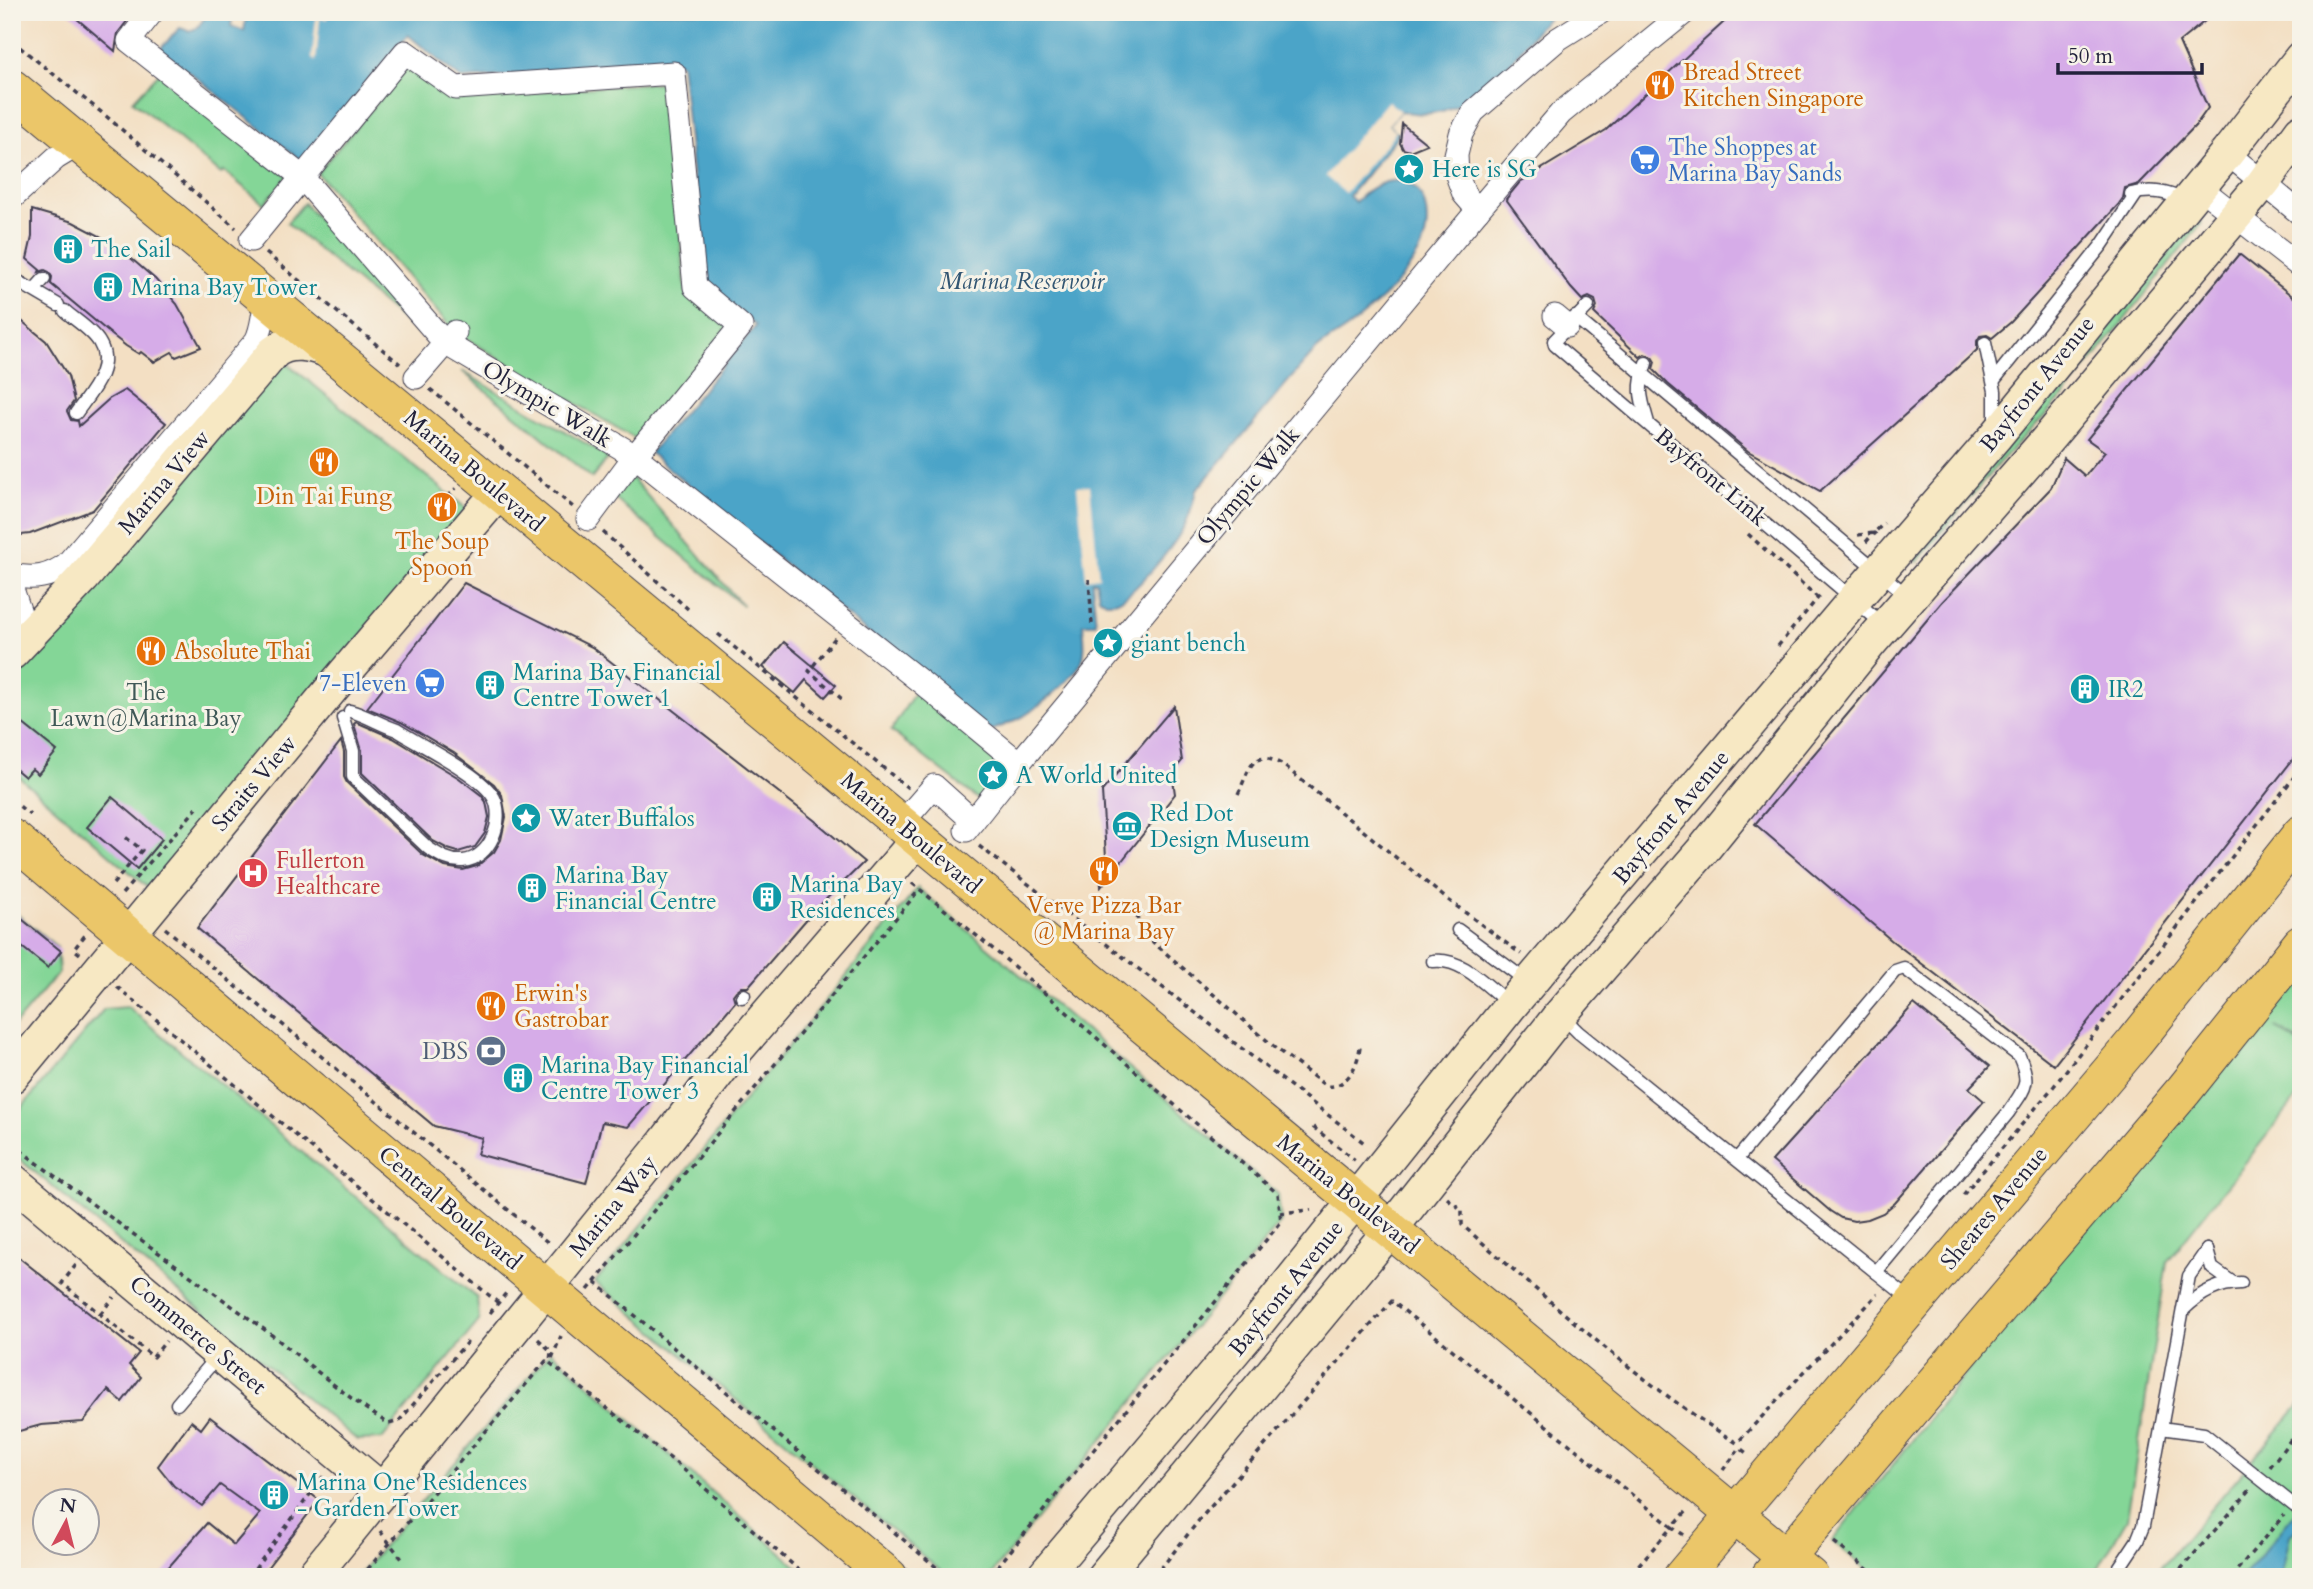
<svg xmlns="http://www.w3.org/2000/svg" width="2313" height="1589" viewBox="0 0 2313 1589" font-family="Cardo,serif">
<rect width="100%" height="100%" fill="#f7f3e8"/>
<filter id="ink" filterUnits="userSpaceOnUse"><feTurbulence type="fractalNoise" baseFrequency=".0143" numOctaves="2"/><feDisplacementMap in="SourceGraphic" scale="14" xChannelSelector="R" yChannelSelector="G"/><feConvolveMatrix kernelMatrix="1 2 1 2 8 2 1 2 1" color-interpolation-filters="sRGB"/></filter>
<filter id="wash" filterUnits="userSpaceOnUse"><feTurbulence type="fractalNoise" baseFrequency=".00686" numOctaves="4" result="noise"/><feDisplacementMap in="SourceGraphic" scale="28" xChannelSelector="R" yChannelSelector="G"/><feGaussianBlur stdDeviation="1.57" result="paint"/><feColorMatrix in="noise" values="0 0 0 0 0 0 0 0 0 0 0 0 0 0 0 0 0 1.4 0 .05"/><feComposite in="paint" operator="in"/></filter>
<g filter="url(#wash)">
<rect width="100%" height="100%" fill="#f3dfc3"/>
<g fill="#84d697" stroke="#537c69" stroke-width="2">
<polygon points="411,62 454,98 665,82 686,292 730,328 636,439 455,332 317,173"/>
<polygon points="159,73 288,176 264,204 224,171 221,174 133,101"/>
<polygon points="304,203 417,332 287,223"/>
<polygon points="2197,219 2202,223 2062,398 1999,463 1917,562 1911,557 2063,371 2108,327"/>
<polygon points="278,356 467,509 154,893 12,771 12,672"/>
<polygon points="462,371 609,457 592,478"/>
<polygon points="631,477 743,606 614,498"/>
<polygon points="921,682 1019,763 978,799 891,731"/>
<polygon points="918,888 1278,1194 1281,1222 989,1577 948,1577 595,1282"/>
<polygon points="12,910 57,947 59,972 12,1028"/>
<polygon points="2301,953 2301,1042 2275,1027 2301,1045 2301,1092 2167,1262 2127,1519 2093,1577 1877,1577 1832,1541"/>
<polygon points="128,1007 477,1298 479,1321 382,1439 357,1440 12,1153 12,1119 104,1009"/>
<polygon points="551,1351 809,1577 357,1577"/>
<polygon points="2301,1403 2301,1577 2153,1577"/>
</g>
<g fill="#4ba4c8" stroke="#366382" stroke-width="2">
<path d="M209 12H233L231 26 244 31 247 12H1555C1538 25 1526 44 1512 61 1493 84 1462 109 1432 113 1421 115 1411 113 1400 111L1388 125 1399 134 1349 196 1355 202C1364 193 1374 185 1386 182 1429 172 1435 227 1418 254 1402 281 1377 305 1353 324 1341 334 1325 341 1314 352 1273 397 1237 445 1196 490 1193 505 1189 519 1181 532 1171 549 1134 595 1117 601 1115 602 1107 602 1106 602L1099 597 1096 581H1092L1096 624H1083C1084 635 1086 648 1083 658 1077 677 1041 705 1024 716 1013 722 1000 727 988 732L650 453 756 326 704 283 681 63 461 79 408 35 302 161 160 49 180 28 189 31 197 28Z"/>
<polygon points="2301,1506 2301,1526 2290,1535 2281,1577 2242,1577"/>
</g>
<g fill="#f3dfc3">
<polygon points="265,12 327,12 327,19 320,18 316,60 312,59 316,18"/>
<polygon points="1388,101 1400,111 1388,125 1396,132 1345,193 1325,176"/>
<polygon points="1090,485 1099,577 1086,579 1077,486"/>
</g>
<g id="blocks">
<g fill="#d6ace8">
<polygon points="69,12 134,12 118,33 115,51"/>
<polygon points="1735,12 2216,12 2179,42 2208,108 2195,126 2139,184 2125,188 2123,198 2118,205 2011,322 1992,338 1987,335 1980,336 1977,341 1977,350 1820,491 1748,451 1668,384 1653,369 1655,362 1652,357 1645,354 1640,357 1594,313 1597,307 1595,300 1589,297 1582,300 1571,288 1506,199 1520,182 1606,130"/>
<polygon points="1402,124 1427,144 1410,151 1403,149 1400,143"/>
<polygon points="32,210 73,222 100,236 126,254 155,279 177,304 201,347 176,357 172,352 154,362 141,352 139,354 126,346 112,335 51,284 52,277 49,272 45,270 39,272 40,270 27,259 32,237"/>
<polygon points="2239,254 2301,303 2301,749 2054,1065 1891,940 1755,824 1942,602 2051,488 2064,458 2085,476 2105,452 2087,439"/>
<polygon points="12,313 46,341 68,376 74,401 67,411 71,420 78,421 79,426 109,399 125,390 166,423 93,510 30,534 12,536"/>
<polygon points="464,583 592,647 814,820 864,862 811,914 748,987 741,987 736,991 733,995 735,1002 628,1127 602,1122 586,1183 477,1154 482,1138 434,1126 197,928 341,741 344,752 344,777 347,783 423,855 445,867 463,870 477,866 494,852 501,840 506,817 502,795 494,784 454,753 401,722 367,708"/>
<polygon points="784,642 836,685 825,697 806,680 795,693 763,667"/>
<polygon points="1174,706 1182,761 1172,773 1175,794 1101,887 1100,864 1106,857 1102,791"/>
<polygon points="12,715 57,751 38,774 32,769 25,777 12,766"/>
<polygon points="356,722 393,738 459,778 481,795 486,802 489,817 485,833 475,847 458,852 448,849 433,841 362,773 362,751 354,724"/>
<polygon points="112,797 162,839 137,869 87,827"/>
<polygon points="12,911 61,951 48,968 12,939"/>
<polygon points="1914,1004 1990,1066 1969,1088 1984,1101 1895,1203 1883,1213 1868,1219 1854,1221 1841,1218 1830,1211 1772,1161"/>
<polygon points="12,1252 139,1353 129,1365 141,1377 122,1402 108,1390 83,1422 41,1425 12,1433"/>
<polygon points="210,1417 319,1500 260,1577 160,1577 207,1523 234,1545 260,1514 220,1485 202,1506 174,1486 158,1466 191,1421 201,1429"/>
</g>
</g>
</g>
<g filter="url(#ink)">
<use href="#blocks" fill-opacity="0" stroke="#413e4f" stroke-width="2"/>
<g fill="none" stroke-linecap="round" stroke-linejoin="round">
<g stroke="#413e4f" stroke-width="15">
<g id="lane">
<path d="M2131 194C2152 189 2166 192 2185 200"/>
<polyline points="12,278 58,305"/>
<polyline points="34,290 44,279"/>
<polyline points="1588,306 1554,341 1555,345 1885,626"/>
<path d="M65 311C75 320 92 330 99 342 115 367 90 393 76 413"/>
<polyline points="1575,317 1910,598"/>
<polyline points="1985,343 1995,391 1995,426"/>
<path d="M1646 363C1637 389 1641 398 1648 423"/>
<polyline points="1994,380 2102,245 2137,193"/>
<path d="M343 718 353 751V777L428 848C439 855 449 862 463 861 490 859 505 820 494 798 482 775 420 745 397 730 381 725 366 715 350 711"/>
<polyline points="1458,930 1528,982"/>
<path d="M1433 961C1463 957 1488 988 1511 1005"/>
<polyline points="742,997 744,995"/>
<path d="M1561 1015 1578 1032 1876 1272 2008 1113C2024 1089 2032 1085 2019 1056L1904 968 1895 971 1737 1159"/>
<polyline points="2207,1250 2212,1268 2233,1283"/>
<polyline points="1876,1272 1911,1300"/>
<path d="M2183 1310C2199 1294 2217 1283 2241 1283"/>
<polyline points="177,1404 218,1356"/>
<polyline points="2161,1428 2204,1434 2301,1511"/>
<polyline points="2113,1577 2137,1541 2143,1526 2189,1276 2207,1250"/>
</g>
</g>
<g stroke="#413e4f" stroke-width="25">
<g id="street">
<polyline points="152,12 129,41 302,177 445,343 635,456 921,682 1019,763 1478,210 1561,113 1685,12"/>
<polyline points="2227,153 2301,214"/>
<polyline points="2199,187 2301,267"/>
<polyline points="12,198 56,158 79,144"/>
<polyline points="1478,210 1464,194 1457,175 1456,155 1461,134 1473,112 1558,39 1601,12"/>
<polyline points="251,240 405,52 456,88 674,73 695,287 741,326 635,456 588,519"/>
<polyline points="1555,316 1567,326"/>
<polyline points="416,377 455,332"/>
<path d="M12 575C34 580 50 577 67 564L256 341C263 329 262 314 267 300"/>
<polyline points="12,589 20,613 17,647"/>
<polyline points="914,809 934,786 973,821"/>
<polyline points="966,830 1019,763"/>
</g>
</g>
<g stroke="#413e4f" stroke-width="36">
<g id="secondary">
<path d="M12 653 83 578 274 352C291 339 311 345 329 351"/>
<polyline points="12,1076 333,687 499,492"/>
<polyline points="12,1180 383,1491"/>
<polyline points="312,1577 665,1142 728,1060 918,839"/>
<polyline points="1043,1577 1255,1326 1511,1005 1854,600 1995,437 2227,153 2301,58"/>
<polyline points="1103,1577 1390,1230 1560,1015 1703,850 1871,642 2046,441 2263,183 2301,131"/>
</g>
</g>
<g stroke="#413e4f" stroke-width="39">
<g id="primary">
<polyline points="12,88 1810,1577"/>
<polyline points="12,838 889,1577"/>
<polyline points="1770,1576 2184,1090 2301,944"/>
<polyline points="1682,1577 2135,1042 2301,834"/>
</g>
</g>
<g stroke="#413e4f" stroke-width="3.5" stroke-dasharray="5 5" stroke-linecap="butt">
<polyline points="12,41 106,116 236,228"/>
<polyline points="266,253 400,364"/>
<polyline points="430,389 573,507"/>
<polyline points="448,497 456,488"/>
<polyline points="603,532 688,609"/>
<polyline points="1748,534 1818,598"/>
<polyline points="1858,535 1874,533 1884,523"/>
<polyline points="1866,542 1874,533 1877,536"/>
<polyline points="1089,579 1092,624"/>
<polyline points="718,634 908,788"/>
<polyline points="835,638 809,671 842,699"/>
<polyline points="1778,646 1822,593"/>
<path d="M1238 794C1250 769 1251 747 1283 765L1443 896 1521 954"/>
<polyline points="12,800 30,815"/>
<polyline points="979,846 1367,1145"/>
<polyline points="912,883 1004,958 1278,1194 1281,1222 989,1577"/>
<polyline points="113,884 142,850 124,836"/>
<polyline points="122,894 197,808"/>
<path d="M1137 915 1139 927 1154 943 1278 1050 1326 1086C1347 1089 1358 1065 1360 1047"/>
<polyline points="165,928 551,1245"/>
<polyline points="80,954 74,949 86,934"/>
<polyline points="117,987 502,1306"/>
<polyline points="1313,1127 1355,1160"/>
<path d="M12 1144C93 1205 175 1265 257 1324 302 1357 342 1395 389 1424L399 1421 468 1341"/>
<polyline points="1963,1195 2054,1086 2301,768"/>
<path d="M1447 1198 1462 1210V1225C1550 1301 1638 1382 1737 1443L1878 1294"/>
<polyline points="1280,1213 1311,1210"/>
<polyline points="76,1265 62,1283 153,1357 166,1341"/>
<polyline points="595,1282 948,1577"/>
<polyline points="588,1290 920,889"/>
<polyline points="490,1313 507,1292"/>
<polyline points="100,1314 114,1297"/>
<polyline points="538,1339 551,1351 550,1363"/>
<polyline points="552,1358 561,1336"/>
<polyline points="550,1363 676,1463 807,1577"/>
<polyline points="2270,1467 2301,1426"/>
<polyline points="1723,1470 1740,1448 1749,1455"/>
<polyline points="380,1531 402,1559"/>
<polyline points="1684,1535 1672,1527 1688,1510"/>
<polyline points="1834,1542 1877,1577"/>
<polyline points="1726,1568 1737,1577"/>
<polyline points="249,1577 325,1474"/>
<polyline points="361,1577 546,1361 550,1363"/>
<polyline points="1154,1577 1200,1519 1392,1301 1672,1527 1628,1577"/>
<polyline points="2174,1577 2251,1489"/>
<polyline points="2231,1577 2284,1515"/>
</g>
<use href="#lane" stroke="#fff" stroke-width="12"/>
<use href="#street" stroke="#fff" stroke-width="23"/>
<use href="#secondary" stroke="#f7e8c3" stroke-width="33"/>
<use href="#primary" stroke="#ebc669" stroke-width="37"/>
</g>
</g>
<defs>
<g id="restaurant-disc" transform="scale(1.575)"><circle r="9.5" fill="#e8710a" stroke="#f7f3e8"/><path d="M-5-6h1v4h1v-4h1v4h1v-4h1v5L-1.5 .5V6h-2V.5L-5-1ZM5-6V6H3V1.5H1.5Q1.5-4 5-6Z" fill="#fff"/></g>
<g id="supermarket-disc" transform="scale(1.575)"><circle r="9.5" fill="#3f7fe0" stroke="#f7f3e8"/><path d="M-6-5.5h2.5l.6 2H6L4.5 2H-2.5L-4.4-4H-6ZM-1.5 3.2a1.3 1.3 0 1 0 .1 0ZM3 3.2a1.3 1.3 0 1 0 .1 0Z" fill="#fff"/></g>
<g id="sight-disc" transform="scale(1.575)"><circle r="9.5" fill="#0f9aa8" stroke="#f7f3e8"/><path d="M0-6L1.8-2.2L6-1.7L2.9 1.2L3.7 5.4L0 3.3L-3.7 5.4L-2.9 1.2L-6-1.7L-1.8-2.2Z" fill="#fff"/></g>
<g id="building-disc" transform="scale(1.575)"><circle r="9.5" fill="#0f9aa8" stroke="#f7f3e8"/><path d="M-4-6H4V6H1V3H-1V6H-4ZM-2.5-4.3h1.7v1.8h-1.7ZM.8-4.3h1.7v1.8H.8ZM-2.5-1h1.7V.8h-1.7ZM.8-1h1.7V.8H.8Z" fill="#fff"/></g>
<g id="museum-disc" transform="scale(1.575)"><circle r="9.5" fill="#0f9aa8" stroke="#f7f3e8"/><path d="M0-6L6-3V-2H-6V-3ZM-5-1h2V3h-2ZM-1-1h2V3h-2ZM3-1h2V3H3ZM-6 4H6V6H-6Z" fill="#fff"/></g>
<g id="hospital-disc" transform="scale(1.575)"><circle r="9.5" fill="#e0444e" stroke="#f7f3e8"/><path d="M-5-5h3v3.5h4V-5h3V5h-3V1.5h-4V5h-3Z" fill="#fff"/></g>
<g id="bank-disc" transform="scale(1.575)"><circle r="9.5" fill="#5c6f8a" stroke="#f7f3e8"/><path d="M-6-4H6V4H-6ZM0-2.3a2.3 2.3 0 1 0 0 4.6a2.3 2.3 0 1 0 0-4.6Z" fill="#fff"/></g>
</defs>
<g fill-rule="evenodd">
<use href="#restaurant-disc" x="1660" y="85"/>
<use href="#supermarket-disc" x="1645" y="160"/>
<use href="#sight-disc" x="1409" y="169"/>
<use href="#building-disc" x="68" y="249"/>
<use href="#building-disc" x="108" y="287"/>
<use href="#restaurant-disc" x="324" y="462"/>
<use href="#restaurant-disc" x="442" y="507"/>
<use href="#sight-disc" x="1108" y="643"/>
<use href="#restaurant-disc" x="151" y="651"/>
<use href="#supermarket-disc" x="430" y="683"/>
<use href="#building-disc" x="490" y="685"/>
<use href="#building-disc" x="2085" y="689"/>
<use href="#sight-disc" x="993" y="775"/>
<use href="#sight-disc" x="526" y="818"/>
<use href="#museum-disc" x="1127" y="826"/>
<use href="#restaurant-disc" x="1104" y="871"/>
<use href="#hospital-disc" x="253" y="873"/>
<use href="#building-disc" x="532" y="888"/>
<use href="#building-disc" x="767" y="897"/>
<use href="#restaurant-disc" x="491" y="1006"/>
<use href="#bank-disc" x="491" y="1051"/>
<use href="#building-disc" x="518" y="1078"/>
<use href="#building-disc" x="274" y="1495"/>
</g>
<g text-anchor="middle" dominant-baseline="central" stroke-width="6" stroke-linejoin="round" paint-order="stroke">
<g font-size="23" fill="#c56008" stroke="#f7f3e8" text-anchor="start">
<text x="1683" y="72">Bread Street<tspan x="1683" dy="26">Kitchen Singapore</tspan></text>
<text x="324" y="496" text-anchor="middle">Din Tai Fung</text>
<text x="442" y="541" text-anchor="middle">The Soup<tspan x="442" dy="26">Spoon</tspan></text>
<text x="174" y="651">Absolute Thai</text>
<text x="1104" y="905" text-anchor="middle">Verve Pizza Bar<tspan x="1104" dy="26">@ Marina Bay</tspan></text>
<text x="514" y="993">Erwin's<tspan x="514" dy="26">Gastrobar</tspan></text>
</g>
<g font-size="23" fill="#366cbe" stroke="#f7f3e8" text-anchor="start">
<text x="1668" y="147">The Shoppes at<tspan x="1668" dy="26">Marina Bay Sands</tspan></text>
<text x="407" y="683" text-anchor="end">7-Eleven</text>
</g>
<g font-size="23" fill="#0d838f" stroke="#f7f3e8" text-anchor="start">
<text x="1432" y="169">Here is SG</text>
<text x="91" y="249">The Sail</text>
<text x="131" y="287">Marina Bay Tower</text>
<text x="1131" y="643">giant bench</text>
<text x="513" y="672">Marina Bay Financial<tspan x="513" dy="26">Centre Tower 1</tspan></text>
<text x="2108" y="689">IR2</text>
<text x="1016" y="775">A World United</text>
<text x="1150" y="813">Red Dot<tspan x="1150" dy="26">Design Museum</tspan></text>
<text x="549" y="818">Water Buffalos</text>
<text x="555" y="875">Marina Bay<tspan x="555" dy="26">Financial Centre</tspan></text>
<text x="790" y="884">Marina Bay<tspan x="790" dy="26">Residences</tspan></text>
<text x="541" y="1065">Marina Bay Financial<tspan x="541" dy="26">Centre Tower 3</tspan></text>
<text x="297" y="1482">Marina One Residences<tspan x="297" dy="26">- Garden Tower</tspan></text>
</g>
<g font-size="23" fill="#22223b" stroke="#f7f3e8">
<text transform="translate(2037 384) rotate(-51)">Bayfront Avenue</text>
<text transform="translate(547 404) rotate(31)">Olympic Walk</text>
<text transform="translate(474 471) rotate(40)">Marina Boulevard</text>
<text transform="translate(1711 477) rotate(40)">Bayfront Link</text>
<text transform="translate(164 482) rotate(-50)">Marina View</text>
<text transform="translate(1248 486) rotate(-50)">Olympic Walk</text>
<text transform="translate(254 783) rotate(-50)">Straits View</text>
<text transform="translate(1671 817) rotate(-50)">Bayfront Avenue</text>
<text transform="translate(911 833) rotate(40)">Marina Boulevard</text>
<text transform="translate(1348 1194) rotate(39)">Marina Boulevard</text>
<text transform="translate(613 1206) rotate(-51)">Marina Way</text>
<text transform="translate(450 1208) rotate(40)">Central Boulevard</text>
<text transform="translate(1994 1208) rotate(-50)">Sheares Avenue</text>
<text transform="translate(1286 1288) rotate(-51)">Bayfront Avenue</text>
<text transform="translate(198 1335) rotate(40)">Commerce Street</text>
</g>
<g font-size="23" fill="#3f5857" stroke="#f7f3e8">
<text x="146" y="692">The<tspan x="146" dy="26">Lawn@Marina Bay</tspan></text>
</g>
<g font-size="23" fill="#be3a42" stroke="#f7f3e8" text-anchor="start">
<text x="276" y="860">Fullerton<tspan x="276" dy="26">Healthcare</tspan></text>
</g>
<g font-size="23" fill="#4e5e75" stroke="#f7f3e8" text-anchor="end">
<text x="468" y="1051">DBS</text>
</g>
<g font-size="24" font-style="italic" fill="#325673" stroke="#f7f3e8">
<text x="1022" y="281">Marina Reservoir</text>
</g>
</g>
<rect width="2313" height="1589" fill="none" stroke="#f7f3e8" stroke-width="42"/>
<g transform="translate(66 1522) rotate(7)"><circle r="33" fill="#f7f3e8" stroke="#a29fa3" stroke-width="2"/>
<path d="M0-5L12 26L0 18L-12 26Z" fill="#d1495b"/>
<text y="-10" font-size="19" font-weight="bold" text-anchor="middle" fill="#22223b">N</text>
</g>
<path d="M2058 63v10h144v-10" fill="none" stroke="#22223b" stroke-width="3.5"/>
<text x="2068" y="63" font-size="21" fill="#22223b" stroke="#f7f3e8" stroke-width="5" paint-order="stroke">50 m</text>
</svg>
